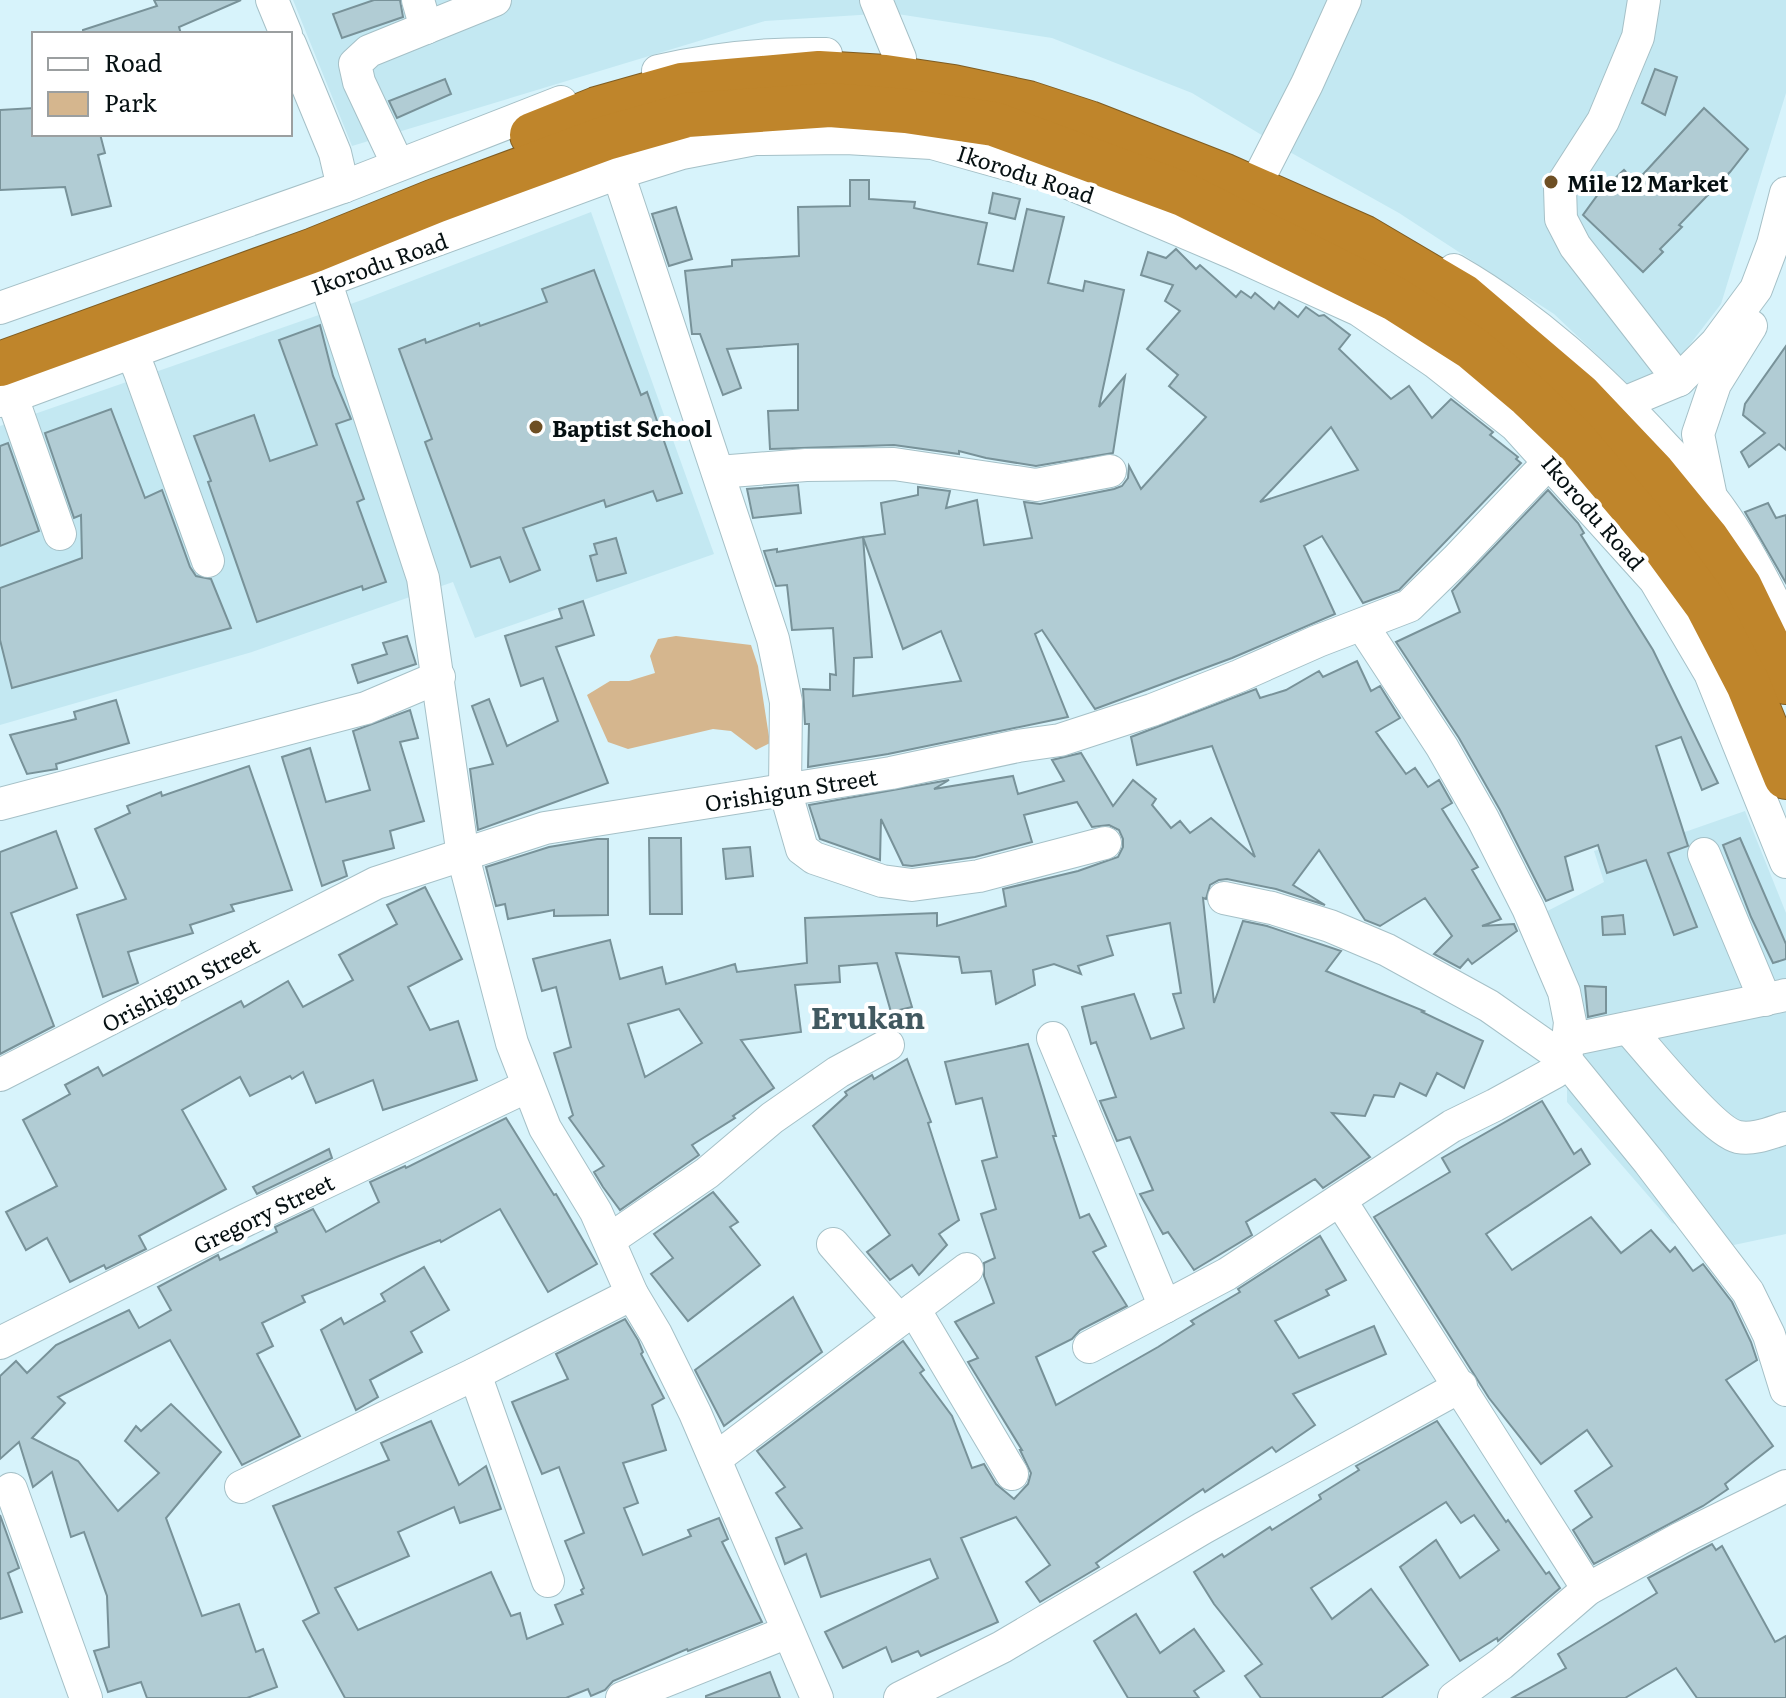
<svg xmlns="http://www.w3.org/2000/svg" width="1786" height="1698" viewBox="0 0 1786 1698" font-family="Literata,serif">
<rect width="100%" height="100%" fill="#d7f3fb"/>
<g fill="#c3e8f2">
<polygon points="293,0 1786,0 1786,93 1721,304 1671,369 1630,386 1554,314 1399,213 1288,151 1192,93 1052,38 891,13 765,21 352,146"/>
<polygon points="591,212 714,554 475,638 453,582 252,652 0,725 0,426 362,300"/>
<polygon points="1745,811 1786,913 1786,1234 1729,1246 1672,1223 1567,1102 1567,1035 1524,923 1604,882 1594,851 1676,825 1682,833"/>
</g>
<polygon fill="#d5b68e" points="676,636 751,645 758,666 770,743 756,750 731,731 713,729 628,749 608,742 587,695 610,681 629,681 655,673 650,656 658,639"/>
<g fill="#b1ccd4" stroke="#789299" stroke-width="2" fill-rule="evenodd">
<polygon points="154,0 241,0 179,27 181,34 83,34 83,30 157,6"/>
<polygon points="374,0 400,0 403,17 342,38 333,14"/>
<polygon points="1655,69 1677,77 1665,115 1642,103"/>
<polygon points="445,79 451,94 397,118 389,101"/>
<polygon points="34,108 34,134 100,134 105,153 98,155 111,206 72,215 65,187 0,190 0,110"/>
<polygon points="1704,108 1748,149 1730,172 1679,225 1682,227 1660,249 1663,252 1643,272 1583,215 1599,193 1624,170 1636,182"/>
<polygon points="850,180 869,180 869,199 915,202 914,208 987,223 978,264 1013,271 1027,209 1064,217 1048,283 1083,291 1085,281 1124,290 1099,407 1125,376 1113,453 1036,466 986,458 959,451 959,454 894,445 770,449 768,411 798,410 798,344 727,349 741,388 723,395 700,334 692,334 685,271 732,266 732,260 799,256 798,207 850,206"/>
<polygon points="993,193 1020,199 1015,219 989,213"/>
<polygon points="676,207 692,259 669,266 652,214"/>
<path d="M1176 249 1196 269 1200 265 1236 297 1241 291 1251 298 1255 293 1274 309 1279 302 1298 317 1306 307 1319 316 1324 315 1350 335 1339 349 1391 399 1409 386 1432 418 1451 399 1493 432 1490 435 1518 457 1516 459 1521 463 1399 590 1363 603 1322 536 1304 546 1335 614 1232 658 1095 709 1042 630 1035 634 1068 717 888 754 808 767 809 724H805L803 689 830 690V674L836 675 833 628 792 630 787 585 776 586 764 551 777 549V552L863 537 872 657 854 658 853 696 961 681 941 631 903 649 863 537 885 534 881 503 918 495V487L950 491 946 508 977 500 984 545 1032 538 1024 502 1040 504 1114 489 1122 486 1128 478 1129 466 1141 489 1206 417 1169 386 1178 375 1147 349 1180 311 1165 301 1173 285 1141 275 1148 252 1166 258ZM1331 427 1358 470 1260 502Z"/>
<polygon points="594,270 641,395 647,392 682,493 657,501 653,491 606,507 604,500 523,528 540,570 510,582 500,557 471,567 425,442 432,439 399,349 425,339 426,343 479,323 480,326 547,302 542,289"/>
<polygon points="320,325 333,376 351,419 336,424 364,499 357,502 386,582 363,590 362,586 257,622 208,482 211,481 194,436 254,415 270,461 317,445 279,340"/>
<polygon points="1786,346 1786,450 1779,444 1749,467 1741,452 1765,433 1743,415 1745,404"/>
<polygon points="111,409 145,498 162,490 190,567 196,576 211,579 231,628 12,688 0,640 0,588 82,558 81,515 74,518 45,433"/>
<polygon points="8,443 39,531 0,546 0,446"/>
<polygon points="798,485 801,513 753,518 747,489"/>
<polygon points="1548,490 1578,523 1584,533 1581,535 1653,650 1718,783 1702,790 1681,737 1656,746 1688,846 1668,853 1697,927 1674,935 1646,860 1607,873 1598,845 1565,857 1573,890 1546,901 1500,810 1459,738 1396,642 1460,612 1452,591"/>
<polygon points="1768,503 1776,518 1786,515 1786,583 1745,512"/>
<polygon points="616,538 626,573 597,581 590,556 597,554 594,544"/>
<polygon points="583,601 594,635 556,647 608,783 478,830 470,769 493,764 472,706 489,699 507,746 558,721 543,678 521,686 505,636 562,618 559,609"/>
<polygon points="407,636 416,664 358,683 352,665 387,654 383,643"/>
<path d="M1357 661 1371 691 1380 686 1400 718 1376 732 1406 774 1415 768 1428 787 1439 780 1452 803 1442 809 1478 867 1472 870 1501 919 1482 926 1514 924 1517 931 1472 964 1468 959 1460 968 1434 954 1452 936 1425 898 1380 926 1365 920 1319 850 1293 885 1325 905 1276 889 1227 879 1219 880 1210 885 1206 899 1203 898 1214 1003 1243 921 1267 926 1341 951 1326 971 1424 1011 1422 1012 1483 1041 1464 1088 1437 1073 1426 1096 1400 1083 1394 1097 1374 1095 1365 1116 1332 1113 1370 1157 1323 1188 1315 1179 1246 1222 1252 1235 1194 1270 1168 1232 1163 1234 1140 1194 1153 1190 1130 1137 1117 1141 1100 1101 1116 1097 1096 1042 1091 1044 1082 1007 1134 994 1151 1039 1184 1028 1173 994 1181 993 1170 923 1107 936 1113 955 1078 966 1081 974 1054 964 1033 970 1035 985 996 1004 991 971 962 973 959 957 896 953 912 1007 891 1012 877 963 839 966 840 982 795 985 801 1032 741 1040 774 1088 733 1116 735 1118 692 1145 699 1155 620 1210 603 1187 594 1172 604 1166 569 1118 573 1115 554 1053 571 1047 556 987 542 991 533 959 610 940 620 979 662 967 666 984 735 964 737 972 807 963 805 918 937 913V926L1006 906 1003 889 1078 871 1118 857 1123 847V839L1119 830 1109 825 1092 827 1077 802 1024 815 1032 842 975 857 912 866 903 865 881 819 880 860 820 839 809 805 949 780 934 789 1013 776 1018 794 1064 781 1052 760 1081 753 1113 806 1133 780 1156 799 1152 805 1171 828 1180 821 1190 833 1211 818 1255 857 1212 746 1137 765 1131 737 1256 689 1260 698 1286 690 1319 671 1323 677ZM679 1009 702 1043 645 1077 628 1024Z"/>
<polygon points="116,700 129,743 56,764 57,769 27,774 10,735 76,719 74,712"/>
<polygon points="410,710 418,738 400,742 424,821 390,831 394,848 343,861 347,876 322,886 282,757 310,748 326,802 370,790 353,731"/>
<polygon points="249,766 292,890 231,905 234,911 190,925 193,933 128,952 138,983 103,997 77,915 126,899 95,829 130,813 127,806 161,792 162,796"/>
<polygon points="56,831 77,888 11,913 54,1026 0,1054 0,852"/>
<polygon points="649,838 681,838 682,914 650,914"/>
<polygon points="1740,838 1786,944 1786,959 1773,963 1751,917 1723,845"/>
<polygon points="597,839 608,839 608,915 554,916 554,910 508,919 505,904 496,906 486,867 549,847"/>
<polygon points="750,847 753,876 726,879 723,849"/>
<polygon points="425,887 462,959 408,987 430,1030 458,1021 477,1080 383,1110 373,1080 316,1103 303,1072 292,1079 290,1076 250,1096 240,1077 182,1110 226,1189 139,1236 146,1249 106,1269 104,1265 70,1282 47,1238 26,1250 6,1212 57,1186 23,1120 70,1094 65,1085 98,1067 103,1076 241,1001 244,1007 288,981 303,1007 353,980 339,955 397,924 387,905"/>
<polygon points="1623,915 1625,934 1603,935 1602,917"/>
<polygon points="1585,986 1606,987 1606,1013 1588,1017"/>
<polygon points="1028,1044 1056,1136 1053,1136 1080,1218 1089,1214 1106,1246 1093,1252 1127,1306 1080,1330 1072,1339 1036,1357 1056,1405 1158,1347 1194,1324 1191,1321 1240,1292 1238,1289 1320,1236 1346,1280 1326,1290 1329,1295 1275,1321 1299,1358 1374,1326 1386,1354 1293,1394 1315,1425 1276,1452 1272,1447 1205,1492 1203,1489 1096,1563 1099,1567 1040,1602 1026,1582 1050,1565 1016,1517 961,1538 998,1622 921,1656 918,1651 892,1662 886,1647 843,1668 825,1632 938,1578 930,1559 821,1597 806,1554 785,1564 776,1538 802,1528 776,1493 785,1487 757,1451 903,1341 924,1370 920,1373 952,1416 972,1468 984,1464 996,1484 1014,1499 1028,1484 1031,1473 1020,1450 1022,1450 968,1362 978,1358 955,1322 994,1303 984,1276 984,1263 995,1258 981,1214 996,1209 982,1161 997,1157 982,1098 956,1104 945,1062"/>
<polygon points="907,1059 931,1122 928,1123 959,1220 939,1234 947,1245 919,1275 912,1265 890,1280 867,1252 890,1235 813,1126 847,1095 845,1092 872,1075 874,1079"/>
<polygon points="1542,1101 1574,1154 1581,1149 1590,1164 1486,1234 1512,1270 1591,1217 1621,1253 1651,1230 1670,1252 1675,1247 1693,1271 1703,1264 1732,1302 1751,1342 1757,1360 1726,1380 1773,1446 1725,1484 1728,1489 1703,1506 1594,1564 1573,1530 1592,1517 1575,1491 1612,1466 1587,1430 1541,1464 1489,1398 1374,1217 1450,1172 1442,1158"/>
<polygon points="506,1118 554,1195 556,1194 597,1264 548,1292 500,1209 441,1242 440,1240 399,1256 302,1296 305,1302 262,1323 273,1346 257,1354 300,1436 242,1465 170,1340 58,1397 65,1403 32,1438 78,1461 118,1511 159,1473 125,1441 136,1426 141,1431 171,1404 221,1452 166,1518 202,1616 239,1604 256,1652 263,1649 277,1687 247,1698 147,1698 141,1682 108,1692 94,1651 109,1647 107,1596 84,1532 71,1537 52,1472 33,1487 19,1442 0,1459 0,1376 16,1361 27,1373 56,1345 129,1310 139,1328 171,1310 158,1287 218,1255 220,1260 277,1232 275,1227 313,1209 326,1232 379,1202 370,1182 405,1166 406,1168"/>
<polygon points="329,1149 332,1158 257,1194 253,1187"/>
<polygon points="713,1192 738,1222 730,1227 760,1265 688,1321 651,1274 673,1258 654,1234"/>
<polygon points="424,1267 449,1310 411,1332 422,1352 370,1380 378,1397 356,1410 321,1330 341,1318 344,1324 385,1301 381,1294"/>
<polygon points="793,1297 822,1352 724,1426 695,1370"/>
<polygon points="625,1319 638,1340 643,1352 641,1354 664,1398 652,1405 666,1450 623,1463 638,1503 624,1508 643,1555 691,1536 688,1530 719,1518 728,1539 722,1542 762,1622 688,1651 687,1649 613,1681 605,1690 591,1696 588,1689 566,1698 345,1698 303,1621 319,1613 273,1506 389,1460 381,1443 431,1421 459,1485 486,1466 501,1509 460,1523 454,1507 398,1532 409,1556 335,1588 358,1630 491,1572 511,1616 520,1613 527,1639 563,1624 555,1605 583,1594 581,1590 584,1588 565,1541 584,1533 559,1467 542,1474 512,1402 568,1379 556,1354"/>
<polygon points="1437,1421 1506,1522 1508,1520 1546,1574 1549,1572 1560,1588 1498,1641 1497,1638 1460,1661 1400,1567 1436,1540 1460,1578 1499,1550 1474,1515 1461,1523 1446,1502 1311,1588 1332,1619 1371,1589 1428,1665 1381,1698 1261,1698 1245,1676 1262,1664 1214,1604 1194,1572 1222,1554 1224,1557 1270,1527 1272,1530 1321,1499 1319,1495 1359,1470 1356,1466"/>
<polygon points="0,1515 19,1568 8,1573 22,1612 0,1619"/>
<polygon points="1712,1544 1716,1550 1722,1546 1775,1642 1786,1636 1786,1698 1697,1698 1676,1668 1625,1698 1512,1698 1566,1668 1558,1654 1657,1593 1648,1578"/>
<polygon points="1136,1614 1160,1653 1194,1629 1224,1671 1194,1691 1199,1698 1128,1698 1094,1641"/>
<polygon points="770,1672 780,1698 706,1698 706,1696"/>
</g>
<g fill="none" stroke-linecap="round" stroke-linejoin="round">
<g stroke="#a5c0c7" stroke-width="34">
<g id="minor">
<polyline points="272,0 286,34"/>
<polyline points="418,0 426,28"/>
<polyline points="876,0 900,58"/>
<polyline points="1644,0 1638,37 1603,121 1560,188 1561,219 1575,246 1679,380"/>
<polyline points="290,44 335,153 343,187"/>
<path d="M658 71C714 58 769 53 826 54"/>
<polyline points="398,165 359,82 355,64 369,51 495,0"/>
<polyline points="1262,172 1307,84 1345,0"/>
<polyline points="618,173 773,639 786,702 785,790 802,849 814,858 882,881 912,885 979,876 1105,843"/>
<path d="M1454 270C1534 316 1601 378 1664 446 1679 462 1696 478 1710 496 1737 529 1769 589 1786 628"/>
<polyline points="326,283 423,578 463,856 512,1043 545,1128 596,1212 632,1294 656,1334 695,1413 817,1698"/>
<polyline points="0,308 343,187 561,102"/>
<polyline points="125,335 140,372 208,561"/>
<polyline points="12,397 60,534"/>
<polyline points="0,401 618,173 682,153 755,139 846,138 932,143 1057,178 1231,252 1359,310 1435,362 1516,426 1655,580 1710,673 1786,862"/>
<polyline points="1624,403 1679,380 1716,343 1756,289 1773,244 1786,193"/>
<polyline points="718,472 806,465 894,464 1036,485 1110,471"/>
<polyline points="1711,497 1698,434 1715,384 1751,326"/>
<polyline points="0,804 366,708 439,677"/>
<polyline points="1704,854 1765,1000"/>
<polyline points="1224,898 1272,908 1330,926 1387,950 1489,1006 1566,1060 1570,1022 1564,992 1528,908 1483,819 1442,747 1362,625"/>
<path d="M1628 1028C1648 1050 1713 1132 1738 1137 1754 1140 1770 1133 1786 1128"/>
<polyline points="1053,1038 1165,1307"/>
<polyline points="1569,1040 1786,995"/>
<polyline points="0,1075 376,883 545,828 891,773 1018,746 1060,740 1152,710 1239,676 1318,641 1409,606 1456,560 1550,461"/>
<polyline points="1340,1200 1588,1589"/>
<polyline points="609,1240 707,1173 772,1118 838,1072 888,1045"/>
<polyline points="833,1244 899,1320"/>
<polyline points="914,1309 1012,1474"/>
<polyline points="0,1343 246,1220 528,1086"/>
<polyline points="1089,1347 1227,1274 1452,1126 1495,1105 1555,1072 1566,1060 1649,1162 1748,1292 1769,1335 1786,1390"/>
<polyline points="475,1374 548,1581"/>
<polyline points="715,1459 967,1269"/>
<polyline points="241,1487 475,1374 632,1294"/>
<polyline points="11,1489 86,1698"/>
<polyline points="622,1698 788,1632"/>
<polyline points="900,1698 1002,1647 1203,1528 1461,1386"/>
<polyline points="1454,1698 1501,1664 1588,1589 1681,1538 1786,1486"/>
</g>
</g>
<g stroke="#7e5c22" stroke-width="46">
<g id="highway">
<polyline points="532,135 597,109 682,85 819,73 885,77 953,87 1028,103 1089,123 1225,176 1363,237 1463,296 1579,395 1653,473 1707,539 1740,587 1786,682"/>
<polyline points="0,364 314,250 435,201 606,138 687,115 830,105 906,111 994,124 1183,194 1395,299 1472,348 1529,396 1573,438 1658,538 1707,605 1748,684 1786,777"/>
</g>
</g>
<use href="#minor" stroke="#fff" stroke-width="32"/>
<use href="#highway" stroke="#bf852b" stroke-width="44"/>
</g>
<g fill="#6e4f24" stroke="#fff" stroke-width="3">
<circle cx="1551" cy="182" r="8"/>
<circle cx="536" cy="427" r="8"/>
</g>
<g text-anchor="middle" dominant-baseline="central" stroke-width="8" stroke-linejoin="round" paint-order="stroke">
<g font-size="22" fill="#061012" stroke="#fff">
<text transform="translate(1026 173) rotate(18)">Ikorodu Road</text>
<text transform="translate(379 263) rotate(-20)">Ikorodu Road</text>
<text transform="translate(1594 512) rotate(49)">Ikorodu Road</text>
<text transform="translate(791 789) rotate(-9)">Orishigun Street</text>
<text transform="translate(180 984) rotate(-28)">Orishigun Street</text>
<text transform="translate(263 1213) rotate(-26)">Gregory Street</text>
</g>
<g font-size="22" font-weight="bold" fill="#061012" stroke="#fff" text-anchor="start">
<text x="1567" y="182">Mile 12 Market</text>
<text x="552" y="427">Baptist School</text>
</g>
<g font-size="30" font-weight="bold" fill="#415960" stroke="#fff">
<text x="868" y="1016">Erukan</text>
</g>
</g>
<rect x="32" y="32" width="260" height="104" fill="#ffffff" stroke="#9b9fa0" stroke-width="2"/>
<rect x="48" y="58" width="40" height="12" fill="#ffffff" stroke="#9b9fa0" stroke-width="2"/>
<text x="104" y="72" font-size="24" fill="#061012">Road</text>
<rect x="48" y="92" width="40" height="24" fill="#d5b68e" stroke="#9b9fa0" stroke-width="2"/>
<text x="104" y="112" font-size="24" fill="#061012">Park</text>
</svg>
